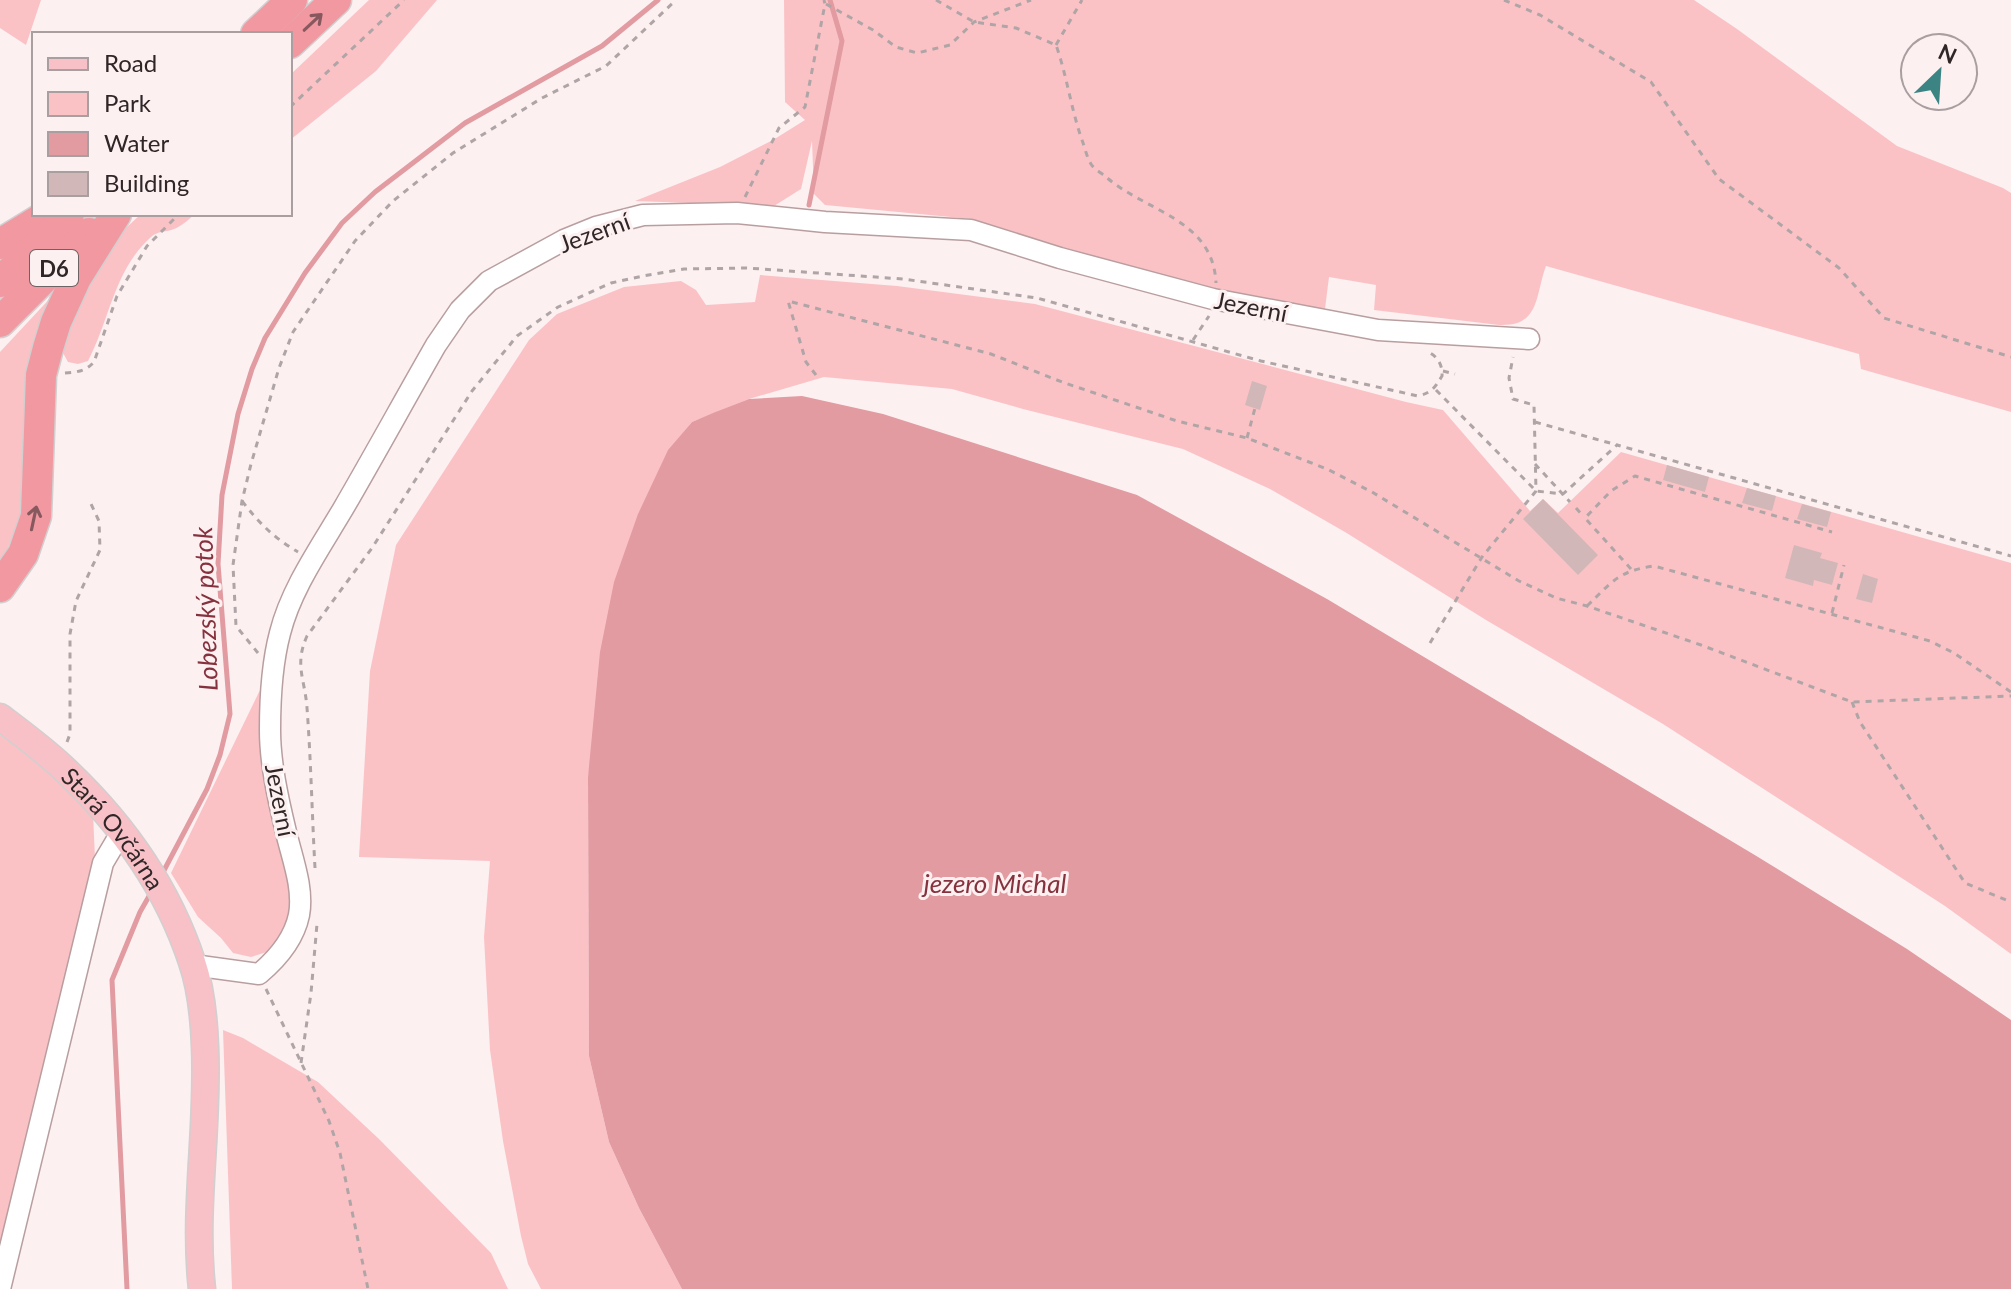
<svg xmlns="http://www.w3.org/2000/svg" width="2011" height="1289" viewBox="0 0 2011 1289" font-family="Lato,sans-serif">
<rect width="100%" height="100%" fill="#fcf0f1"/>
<g fill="#fbc2c6">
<polygon points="0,0 41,0 26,45 0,28"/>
<polygon points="369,0 437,0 376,71 290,140 290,75"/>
<path d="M784 0H1694L1737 29 1897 146 2003 188 2011 193V412L1861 369 1859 354 1546 266C1535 296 1540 327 1499 325L1374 310 1376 285 1329 277 1325 309 1223 290 1202 288 1114 265 972 219 825 205 814 194 812 141 801 189 774 206 635 201 720 167 773 140 805 120 785 102Z"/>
<path d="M141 214H195C189 219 182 226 174 229 167 232 157 231 151 237 114 270 110 319 88 361L78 364 68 362 62 351 79 295 104 256 127 227Z"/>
<polygon points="760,275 897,286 1035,304 1406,402 1443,410 1530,511 1543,499 1558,513 1621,452 2011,563 2011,954 1945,906 1663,724 1486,620 1345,532 1270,489 1183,449 1023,409 952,389 824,377 749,399 692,422 668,451 642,508 588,777 589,1056 609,1142 639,1208 682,1289 541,1289 528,1264 521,1236 503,1141 490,1050 484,937 490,861 359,857 370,671 396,545 529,340 557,314 624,287 681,281 696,290 706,305 755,302"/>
<polygon points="55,293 21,516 0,566 0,352"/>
<polygon points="260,690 259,743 271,801 287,866 292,904 284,932 270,951 251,957 233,953 221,938 198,917 171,873"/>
<polygon points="0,735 47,767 93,813 95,859 0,1270"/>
<polygon points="223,1030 243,1038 318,1082 379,1139 491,1253 508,1289 232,1289"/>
</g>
<polygon fill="#e19ba1" points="802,396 883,414 1137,495 1327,599 1758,857 1907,949 2011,1020 2011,1289 682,1289 639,1208 609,1142 589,1056 588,777 600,652 614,582 638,514 668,450 692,422 713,413 749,399"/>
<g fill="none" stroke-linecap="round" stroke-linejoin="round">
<g stroke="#e19ba1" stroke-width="5">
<polyline points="809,205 842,41 830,0"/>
<polyline points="161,876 207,789 220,755 230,714 218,564 222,495 238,414 252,369 265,338 305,273 342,223 375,192 465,123 602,46 658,0"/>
<polyline points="127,1289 112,980 140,912 152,891"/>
</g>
</g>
<g fill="#d2b7b8">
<polygon points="1252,381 1267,386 1260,410 1245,405"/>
<polygon points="1667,465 1709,477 1705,492 1663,480"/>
<polygon points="1747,488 1776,496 1772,511 1742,503"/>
<polygon points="1543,499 1598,555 1578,575 1523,519"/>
<polygon points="1802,504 1831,512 1827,527 1797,519"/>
<polygon points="1794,545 1822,553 1820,558 1838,563 1832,585 1814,580 1813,586 1785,578"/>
<polygon points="1863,574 1878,579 1872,603 1856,599"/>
</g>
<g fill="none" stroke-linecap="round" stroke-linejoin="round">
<g stroke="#b99ea0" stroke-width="23">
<g id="minor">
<path d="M193 965 259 974C277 959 294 939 299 915 304 888 292 858 286 832 278 799 270 763 270 730 270 699 272 663 280 633 291 589 320 548 343 509 375 454 405 399 436 345L460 310 489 281 564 240 596 227 643 215 737 213 825 222 971 230 1060 258 1213 299 1378 330 1529 339"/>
<polyline points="0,1289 103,863 122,831"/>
</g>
</g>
<g stroke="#d1cfcf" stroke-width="29">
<g id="major">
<path id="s1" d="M0 717C21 733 43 749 62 767 120 821 167 886 192 962 201 988 204 1019 205 1046 209 1127 193 1208 202 1289"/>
</g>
</g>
<g stroke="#d1cfcf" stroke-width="33">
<g id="highway">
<polyline points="256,34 292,0"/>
<polyline points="290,43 336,0"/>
<polyline points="0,244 49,214"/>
<polyline points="0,282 69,214"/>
<polyline points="0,322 89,233"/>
<polyline points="0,587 23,554 36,516 41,375 48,348 56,322 76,278 116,214"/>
</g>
</g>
<g stroke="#b0a5a6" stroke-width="3" stroke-dasharray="6 6" stroke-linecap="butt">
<path d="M936 0 974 22 1016 28 1056 45C1067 76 1071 109 1082 140 1085 148 1087 158 1091 164 1094 169 1101 173 1105 176 1145 212 1213 218 1216 283"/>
<polyline points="1504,0 1540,15 1651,82 1719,179 1839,268 1884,318 2011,357"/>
<polyline points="826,4 873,30 896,47 917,53 950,45 974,22 1031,0"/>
<polyline points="1056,45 1082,0"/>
<polyline points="290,107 404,0"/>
<polyline points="745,197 779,128 805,107 825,4 824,0"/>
<polyline points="1193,340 1209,316"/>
<polyline points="1443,371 1455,374"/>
<path d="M65 373C78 372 86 371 94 362L117 296 147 246 179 214"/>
<polyline points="816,375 806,362 788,301 991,354 1062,382 1177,421 1247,438 1327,469 1372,492 1519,581 1556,598 1587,606 1701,645 1852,702 2011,696"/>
<polyline points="1436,390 1536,491 1563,494 1617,445 2011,556"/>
<polyline points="1535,422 1617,445"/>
<polyline points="1247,438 1255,408"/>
<polyline points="1535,464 1570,502"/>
<path d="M242 501C259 523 274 538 298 552"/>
<polyline points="1576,508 1584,517"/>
<polyline points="1631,569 1585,518 1611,491 1635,476 1832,532"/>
<path d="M1587 606C1612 582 1618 571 1654 566L1930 641 1954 653 2011 692"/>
<polyline points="1832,613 1844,565"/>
<polyline points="1430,643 1482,557 1536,491 1534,405 1513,399 1509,378 1513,357"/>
<polyline points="258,653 236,626 233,565 242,501 251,464 279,368 293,332 355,241 393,201 453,153 542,98 606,66 676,0"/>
<polyline points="1852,702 1860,722 1965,883 2011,902"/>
<polyline points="67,742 70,734 70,634 76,601 100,550 99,521 91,504"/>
<path d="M315 868C312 815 311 761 307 708 305 679 294 665 307 636L372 548 472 391 517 336 558 307 611 283 643 276 684 269 747 268 903 279 1037 298 1261 361 1418 396C1431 393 1435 388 1442 376 1443 365 1437 356 1428 352"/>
<polyline points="266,989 329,1121 340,1153 368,1289"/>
<polyline points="301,1063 311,993 317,924"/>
</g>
<use href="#minor" stroke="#fff" stroke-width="20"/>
<use href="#major" stroke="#f7c1c7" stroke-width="26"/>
<use href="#highway" stroke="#f298a1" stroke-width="30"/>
</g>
<defs><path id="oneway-shaft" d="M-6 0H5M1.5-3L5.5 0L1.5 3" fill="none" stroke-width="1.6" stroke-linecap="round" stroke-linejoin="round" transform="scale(2)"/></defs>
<g stroke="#87595e">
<use href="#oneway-shaft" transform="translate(313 22) rotate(-43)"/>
<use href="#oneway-shaft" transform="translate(34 518) rotate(-78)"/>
</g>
<g text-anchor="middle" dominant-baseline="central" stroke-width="6" stroke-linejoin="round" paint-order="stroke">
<rect fill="#fcf0f1" stroke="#6d6364" stroke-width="2" x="30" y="250" width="48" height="36" rx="6"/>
<g font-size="22" font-weight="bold" fill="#302627">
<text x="54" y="268">D6</text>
</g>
<g font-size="24" fill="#302627" stroke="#fcf0f1">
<text transform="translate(594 232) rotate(-20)">Jezerní</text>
<text transform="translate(1251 306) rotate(11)">Jezerní</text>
<text transform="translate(281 800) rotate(79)">Jezerní</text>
<text stroke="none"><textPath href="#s1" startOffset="160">Stará Ovčárna</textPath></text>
</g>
<g font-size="26" font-style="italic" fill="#85323e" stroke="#fcf0f1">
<text transform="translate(205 609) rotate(-92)">Lobezský potok</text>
<text x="995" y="883">jezero Michal</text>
</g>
</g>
<rect x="32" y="32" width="260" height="184" fill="#fcf0f1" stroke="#aa9fa0" stroke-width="2"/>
<rect x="48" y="58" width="40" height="12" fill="#f7c1c7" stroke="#aa9fa0" stroke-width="2"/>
<text x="104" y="72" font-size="24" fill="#302627">Road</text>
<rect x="48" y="92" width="40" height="24" fill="#fbc2c6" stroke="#aa9fa0" stroke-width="2"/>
<text x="104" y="112" font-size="24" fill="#302627">Park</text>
<rect x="48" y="132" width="40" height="24" fill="#e19ba1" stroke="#aa9fa0" stroke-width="2"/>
<text x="104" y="152" font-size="24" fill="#302627">Water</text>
<rect x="48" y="172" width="40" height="24" fill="#d2b7b8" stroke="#aa9fa0" stroke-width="2"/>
<text x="104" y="192" font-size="24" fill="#302627">Building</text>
<g transform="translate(1939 72) rotate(25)"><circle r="38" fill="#fcf0f1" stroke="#aa9fa0" stroke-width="2"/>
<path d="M0-6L14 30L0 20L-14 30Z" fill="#3c8483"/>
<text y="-12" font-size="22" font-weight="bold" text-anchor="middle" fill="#302627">N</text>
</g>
</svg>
